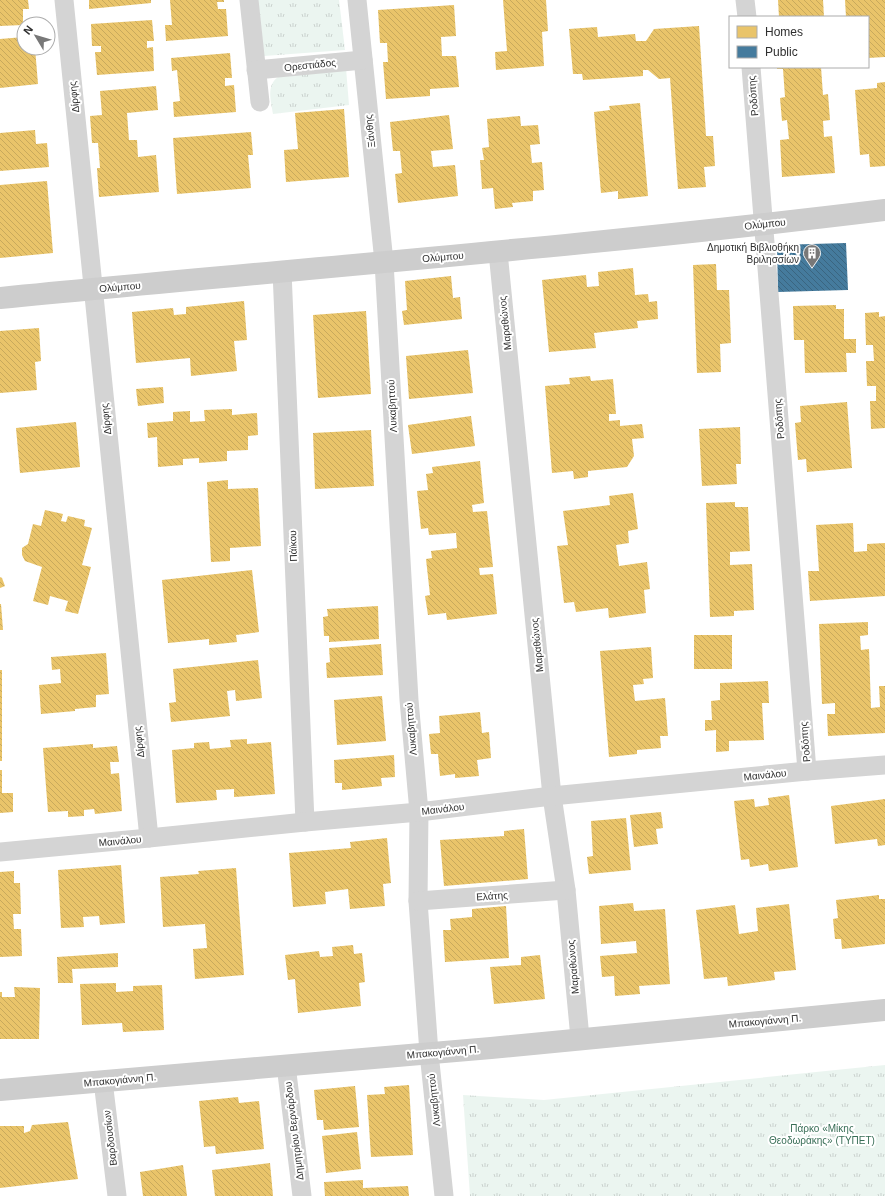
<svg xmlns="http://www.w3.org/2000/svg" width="885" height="1196" viewBox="0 0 885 1196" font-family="Helvetica,sans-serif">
<defs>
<pattern id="park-tufts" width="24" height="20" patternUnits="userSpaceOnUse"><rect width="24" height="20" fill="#ebf5f0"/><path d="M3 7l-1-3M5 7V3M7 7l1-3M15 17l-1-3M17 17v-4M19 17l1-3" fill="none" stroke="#cad2ce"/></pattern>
<pattern id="homes-back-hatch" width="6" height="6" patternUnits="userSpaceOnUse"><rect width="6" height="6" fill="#e9c46a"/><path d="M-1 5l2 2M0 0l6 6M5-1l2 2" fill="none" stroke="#c8a95c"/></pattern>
<pattern id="public-back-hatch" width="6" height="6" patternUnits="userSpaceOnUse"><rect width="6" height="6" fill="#457b9d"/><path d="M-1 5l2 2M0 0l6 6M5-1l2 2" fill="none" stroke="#3a6580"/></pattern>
</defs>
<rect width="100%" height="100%" fill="#fff"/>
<g fill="url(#park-tufts)">
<polygon points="258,0 339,0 345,50 264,56"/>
<path d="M346 68 349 105 273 114C271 100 266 86 278 77Z"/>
<polygon points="885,1065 885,1196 470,1196 463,1095 544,1100"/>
</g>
<g fill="url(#homes-back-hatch)">
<polygon points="0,0 28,0 29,9 23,9 23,25 0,26"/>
<polygon points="89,0 151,0 151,3 89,9"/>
<polygon points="170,0 224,0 224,2 217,2 218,9 226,9 228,36 166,41 165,25 172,25"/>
<polygon points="503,0 546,0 548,31 542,32 544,66 496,70 495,52 507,51"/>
<polygon points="778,0 823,0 824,17 779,17"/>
<polygon points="845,0 885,0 885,57 868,58 868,17 846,17"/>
<polygon points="454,5 456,36 441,37 442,56 456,56 459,87 430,89 430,96 386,99 383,62 388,62 387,43 380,43 378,10"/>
<polygon points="152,20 154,41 147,41 147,48 153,47 154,71 97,75 95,52 101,52 101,46 92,46 91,24"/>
<polygon points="699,26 706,136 713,136 715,166 704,167 706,187 678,189 670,78 659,79 648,70 643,70 643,76 583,80 582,74 573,74 569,29 597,27 598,37 635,34 636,41 646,41 654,29"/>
<polygon points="24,37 24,48 35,48 38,84 0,88 0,39"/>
<polygon points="230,53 232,78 225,78 225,86 234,85 236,112 174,117 173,102 180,101 177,70 172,71 171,58"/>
<polygon points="777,67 821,67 823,95 828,94 830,120 823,121 824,137 832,136 835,173 782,177 780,140 789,139 787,120 782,121 780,98 785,97 783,69 777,69"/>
<polygon points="885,82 885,166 870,167 869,154 860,155 855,90 877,88 877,83"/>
<polygon points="156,86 158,110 127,113 129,140 137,140 138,157 156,155 159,192 99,197 97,168 100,168 98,143 92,143 90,116 102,115 100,91"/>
<polygon points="640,103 648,196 618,199 618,191 601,193 594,112 610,110 609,106"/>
<polygon points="344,109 349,177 286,182 284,150 298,149 295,113"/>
<polygon points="449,115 453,149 431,151 433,167 455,165 458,196 398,203 395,174 402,173 400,151 393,151 390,122"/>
<polygon points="520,116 521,126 538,125 540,144 530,145 532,163 542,162 544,190 533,191 533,201 512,203 513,207 495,209 493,188 482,189 480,160 484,160 482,148 489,147 487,119"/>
<polygon points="35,130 36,144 47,143 49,167 0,171 0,133"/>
<polygon points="251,132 253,155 248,155 251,188 177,194 173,138"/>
<polygon points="47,181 53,253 0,258 0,185"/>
<polygon points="716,264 717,290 729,290 731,343 720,344 721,372 697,373 693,265"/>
<polygon points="633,268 635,295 648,294 649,302 657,301 658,319 637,321 638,328 594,333 596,348 549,352 542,280 586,275 587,287 599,286 598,272"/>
<polygon points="451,276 453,298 460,297 462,319 404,325 402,311 407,310 405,281"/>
<polygon points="244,301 247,340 234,341 237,371 191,376 190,358 136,363 132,312 173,308 174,315 186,314 186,307"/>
<polygon points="836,305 836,309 844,309 844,339 856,339 856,353 846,353 847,372 805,373 804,340 794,340 793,306"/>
<polygon points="366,311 371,394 318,398 313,315"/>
<polygon points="879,312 879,317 885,316 885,428 871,429 870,401 876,401 876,386 867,386 866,361 874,361 873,345 866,345 865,313"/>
<polygon points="39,328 41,361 35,362 37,390 0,393 0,331"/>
<polygon points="468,350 473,393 409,399 406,356"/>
<polygon points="590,376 591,381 613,379 616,414 609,414 609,421 620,420 620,426 642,424 644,438 632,439 634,456 627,467 588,471 588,477 574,479 573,471 552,473 545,386 570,384 569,378"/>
<polygon points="163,387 164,403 138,406 136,389"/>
<polygon points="847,402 852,468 807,472 806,459 798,460 795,423 801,422 800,406"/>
<polygon points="232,409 232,415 257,413 258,435 248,436 248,450 227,451 227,461 199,463 199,458 183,459 183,465 158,467 157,437 148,438 147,423 173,421 173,412 190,411 190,422 205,421 204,410"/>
<polygon points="471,416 475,446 412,454 408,425"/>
<polygon points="76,422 80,467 20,473 16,428"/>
<polygon points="740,427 741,464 736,464 737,484 702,486 699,429"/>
<polygon points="371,430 374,486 315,489 313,433"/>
<polygon points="480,461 484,503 472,505 473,512 487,511 493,567 479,568 480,575 493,574 497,614 447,620 446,613 428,615 425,596 430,595 426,559 432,558 431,551 457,548 456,533 429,535 428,528 421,529 417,491 428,490 426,474 433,473 432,467"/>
<polygon points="228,480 228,489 258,488 261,546 230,548 230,561 211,562 207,482"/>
<polygon points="633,493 638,529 628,531 629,543 616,545 619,566 647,562 650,589 644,590 646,613 609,618 608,608 576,612 574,602 564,603 557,546 568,545 563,511 610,505 609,496"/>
<polygon points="735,502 735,507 748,507 750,551 730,552 730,565 752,564 754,610 734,611 734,616 710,617 706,503"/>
<polygon points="45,510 63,514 61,521 66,522 68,516 85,520 84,526 92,528 82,565 91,567 78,614 65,611 68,601 50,596 48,605 33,601 42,567 25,561 22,555 22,548 28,544 33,524 41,526"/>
<polygon points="853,523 854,552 867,551 867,544 885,543 885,596 810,601 808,571 819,571 816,525"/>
<polygon points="252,570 259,632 236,635 237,642 209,645 209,639 168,643 162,580"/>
<polygon points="0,577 2,578 5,586 0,588"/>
<polygon points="0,604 1,604 3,630 0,630"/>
<polygon points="378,606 379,639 329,642 329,636 324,636 323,617 328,616 327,609"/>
<polygon points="868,622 868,635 860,636 861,650 869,649 871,708 880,707 879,686 885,686 885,733 828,736 827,714 835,714 835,703 822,704 819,624"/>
<rect x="694" y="635" width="38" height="34"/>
<polygon points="381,644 383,675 327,678 326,663 330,662 329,648"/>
<polygon points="651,647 653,678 643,679 644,684 633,685 635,701 665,698 668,736 660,736 661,748 637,750 637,754 609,757 600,651"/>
<polygon points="106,653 109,694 96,695 96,707 75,709 75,711 41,714 39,685 61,683 60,669 52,670 51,657"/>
<polygon points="258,660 262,698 236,701 235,690 227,691 230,716 171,722 169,703 176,702 173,669"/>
<rect x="0" y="670" width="2" height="91"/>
<polygon points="768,681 769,703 762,703 764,740 729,741 729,751 716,752 716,730 705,731 705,720 712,720 711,701 720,700 720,683"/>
<polygon points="382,696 386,741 337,745 334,700"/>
<polygon points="480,712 482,733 489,732 491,758 477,760 479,776 455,778 455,774 440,776 438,754 431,754 429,734 440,733 439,716"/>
<polygon points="247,739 247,744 271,742 275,794 234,797 234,789 216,790 217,800 176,803 172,750 194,748 194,743 209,742 210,749 231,747 230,740"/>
<polygon points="93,744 93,748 117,746 119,762 110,762 111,774 119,773 122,811 95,814 94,809 84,810 84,816 68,817 68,811 48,812 43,748"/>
<polygon points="394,755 395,777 381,778 382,786 342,790 342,783 335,783 334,760"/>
<polygon points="0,770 2,770 2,793 13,793 13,812 0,813"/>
<polygon points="789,795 798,867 769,871 768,864 750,867 749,859 741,860 734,801 754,799 755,807 769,805 768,798"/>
<polygon points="885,799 885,845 878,846 877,839 835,844 831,806"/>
<polygon points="661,812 663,828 656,829 658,844 634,847 630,815"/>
<polygon points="626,818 631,870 589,874 587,857 593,856 591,821"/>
<polygon points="524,829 528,879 444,886 440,840 504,836 504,831"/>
<polygon points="387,838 391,883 383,884 385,906 350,909 348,889 325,892 326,904 293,907 289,853 351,848 350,842"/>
<polygon points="121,865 125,923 100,925 99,916 83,917 84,927 61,928 58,870"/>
<polygon points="236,868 244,975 195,979 193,949 207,948 205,924 163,927 160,877 199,874 198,871"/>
<polygon points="14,871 14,883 20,883 21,914 13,914 14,929 21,929 22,956 0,957 0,872"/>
<polygon points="879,895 879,899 885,899 885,944 842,949 841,939 835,939 833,919 838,918 836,900"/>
<polygon points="633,903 634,911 665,909 670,984 639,986 640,994 615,996 614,976 602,977 600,956 637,953 636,941 601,944 599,906"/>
<polygon points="789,904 796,970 774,972 775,980 728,986 727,977 704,979 696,910 735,905 739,934 758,931 756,908"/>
<polygon points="506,906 509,958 445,962 443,930 451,930 450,919 472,917 472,909"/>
<polygon points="353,945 354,954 362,953 365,982 359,983 361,1006 298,1013 295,979 288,980 285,955 319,951 320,957 333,956 332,947"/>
<polygon points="118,953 118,967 72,969 73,983 58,983 57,957"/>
<polygon points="540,955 545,999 494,1004 490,967 521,965 521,957"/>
<polygon points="116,983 116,992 133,991 133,986 162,985 164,1030 123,1032 122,1023 82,1025 80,984"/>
<polygon points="14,987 40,988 39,1039 0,1039 0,992 2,992 2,997 15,997"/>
<polygon points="409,1085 413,1155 371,1157 367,1095 385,1094 384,1087"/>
<polygon points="355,1086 359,1127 324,1130 323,1120 317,1120 314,1090"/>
<polygon points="238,1097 239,1103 259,1101 264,1149 216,1154 215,1146 204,1147 199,1101"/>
<polygon points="68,1122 78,1179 0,1188 0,1126 24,1126 24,1133 30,1131 32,1125"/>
<polygon points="357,1132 361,1169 326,1173 322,1136"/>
<polygon points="270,1163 273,1196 215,1196 212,1170"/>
<polygon points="183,1165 187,1196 143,1196 140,1172"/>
<polygon points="363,1180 363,1188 408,1186 409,1196 325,1196 324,1182"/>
</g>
<polygon fill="url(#public-back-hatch)" points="846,243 848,290 778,292 777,245"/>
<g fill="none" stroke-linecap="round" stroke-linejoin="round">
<g stroke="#d4d4d4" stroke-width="19">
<polyline points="64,0 149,838"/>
<polyline points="249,0 260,102"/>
<polyline points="357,0 384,262 409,700 419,812 418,901 429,1053 444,1196"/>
<polyline points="745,0 747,17"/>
<polyline points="751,67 807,771"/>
<polyline points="256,70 363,60"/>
<polyline points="498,252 552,796 566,890 580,1038"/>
<polyline points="282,271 305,822"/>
<polyline points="0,852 149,838 305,822 419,812 552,796 807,771 885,765"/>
<polyline points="418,901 566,890"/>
<polyline points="286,1065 302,1196"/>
<polyline points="103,1081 117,1196"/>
</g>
<g stroke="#cdcdcd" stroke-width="22">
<path d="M0 298C295 269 591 246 885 210"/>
<polyline points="0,1090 491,1048 885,1010"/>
</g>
</g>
<defs>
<g id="building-pin" transform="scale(0.9)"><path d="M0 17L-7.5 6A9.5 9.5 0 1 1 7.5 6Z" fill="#787878" stroke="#fff"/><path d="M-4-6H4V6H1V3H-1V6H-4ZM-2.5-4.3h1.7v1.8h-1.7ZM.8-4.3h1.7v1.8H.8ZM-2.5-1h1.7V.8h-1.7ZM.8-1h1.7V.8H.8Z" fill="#fff"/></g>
</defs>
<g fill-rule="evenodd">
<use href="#building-pin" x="812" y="253"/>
</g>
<g text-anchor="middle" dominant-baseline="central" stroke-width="4" stroke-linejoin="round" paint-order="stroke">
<g font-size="10" fill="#2f2f2f" stroke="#fff">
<text transform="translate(310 65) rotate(-6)">Ορεστιάδος</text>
<text transform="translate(753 96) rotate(-95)">Ροδόπης</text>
<text transform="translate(74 97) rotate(-96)">Δίρφης</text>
<text transform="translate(370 131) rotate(-96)">Ξάνθης</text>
<text transform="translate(765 224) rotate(-6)">Ολύμπου</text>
<text transform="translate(443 257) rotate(-5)">Ολύμπου</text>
<text transform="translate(120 287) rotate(-5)">Ολύμπου</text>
<text transform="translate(505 323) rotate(-96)">Μαραθώνος</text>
<text transform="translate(392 406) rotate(-93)">Λυκαβηττού</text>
<text transform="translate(106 419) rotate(-96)">Δίρφης</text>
<text transform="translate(779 419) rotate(-95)">Ροδόπης</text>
<text transform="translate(293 546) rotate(-92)">Πάϊκου</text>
<text transform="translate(537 645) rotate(-96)">Μαραθώνος</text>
<text transform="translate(411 729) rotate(-95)">Λυκαβηττού</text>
<text transform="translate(139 742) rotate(-96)">Δίρφης</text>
<text transform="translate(805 742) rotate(-95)">Ροδόπης</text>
<text transform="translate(765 775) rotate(-6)">Μαινάλου</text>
<text transform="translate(443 809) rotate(-7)">Μαινάλου</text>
<text transform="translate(120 841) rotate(-5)">Μαινάλου</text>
<text transform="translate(492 896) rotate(-4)">Ελάτης</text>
<text transform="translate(573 967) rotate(-95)">Μαραθώνος</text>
<text transform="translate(765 1021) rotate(-5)">Μπακογιάννη Π.</text>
<text transform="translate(443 1052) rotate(-5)">Μπακογιάννη Π.</text>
<text transform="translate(120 1080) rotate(-5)">Μπακογιάννη Π.</text>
<text transform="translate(434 1100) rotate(-96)">Λυκαβηττού</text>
<text transform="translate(294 1131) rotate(-97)">Δημητρίου Βερνάρδου</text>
<text transform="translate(110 1138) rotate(-97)">Βαρδουσίων</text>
</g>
<g font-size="10" fill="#2f2f2f" stroke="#fff" text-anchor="end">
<text x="799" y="247">Δημοτική Βιβλιοθήκη<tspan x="799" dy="12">Βριλησσίων</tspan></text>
</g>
<g font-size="10" fill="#386e56" stroke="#fff">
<text x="822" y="1128">Πάρκο «Μίκης<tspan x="822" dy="12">Θεοδωράκης» (ΤΥΠΕΤ)</tspan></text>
</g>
</g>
<rect x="729" y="16" width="140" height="52" fill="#ffffff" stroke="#acacac"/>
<rect x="737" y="26" width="20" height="12" fill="#e9c46a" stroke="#acacac"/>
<text x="765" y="36" font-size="12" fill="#2f2f2f">Homes</text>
<rect x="737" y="46" width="20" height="12" fill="#457b9d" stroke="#acacac"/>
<text x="765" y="56" font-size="12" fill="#2f2f2f">Public</text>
<g transform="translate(36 36) rotate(308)"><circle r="19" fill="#ffffff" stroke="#acacac"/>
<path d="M0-3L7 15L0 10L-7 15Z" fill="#787878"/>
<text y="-6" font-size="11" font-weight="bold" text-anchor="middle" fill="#2f2f2f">N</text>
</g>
</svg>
